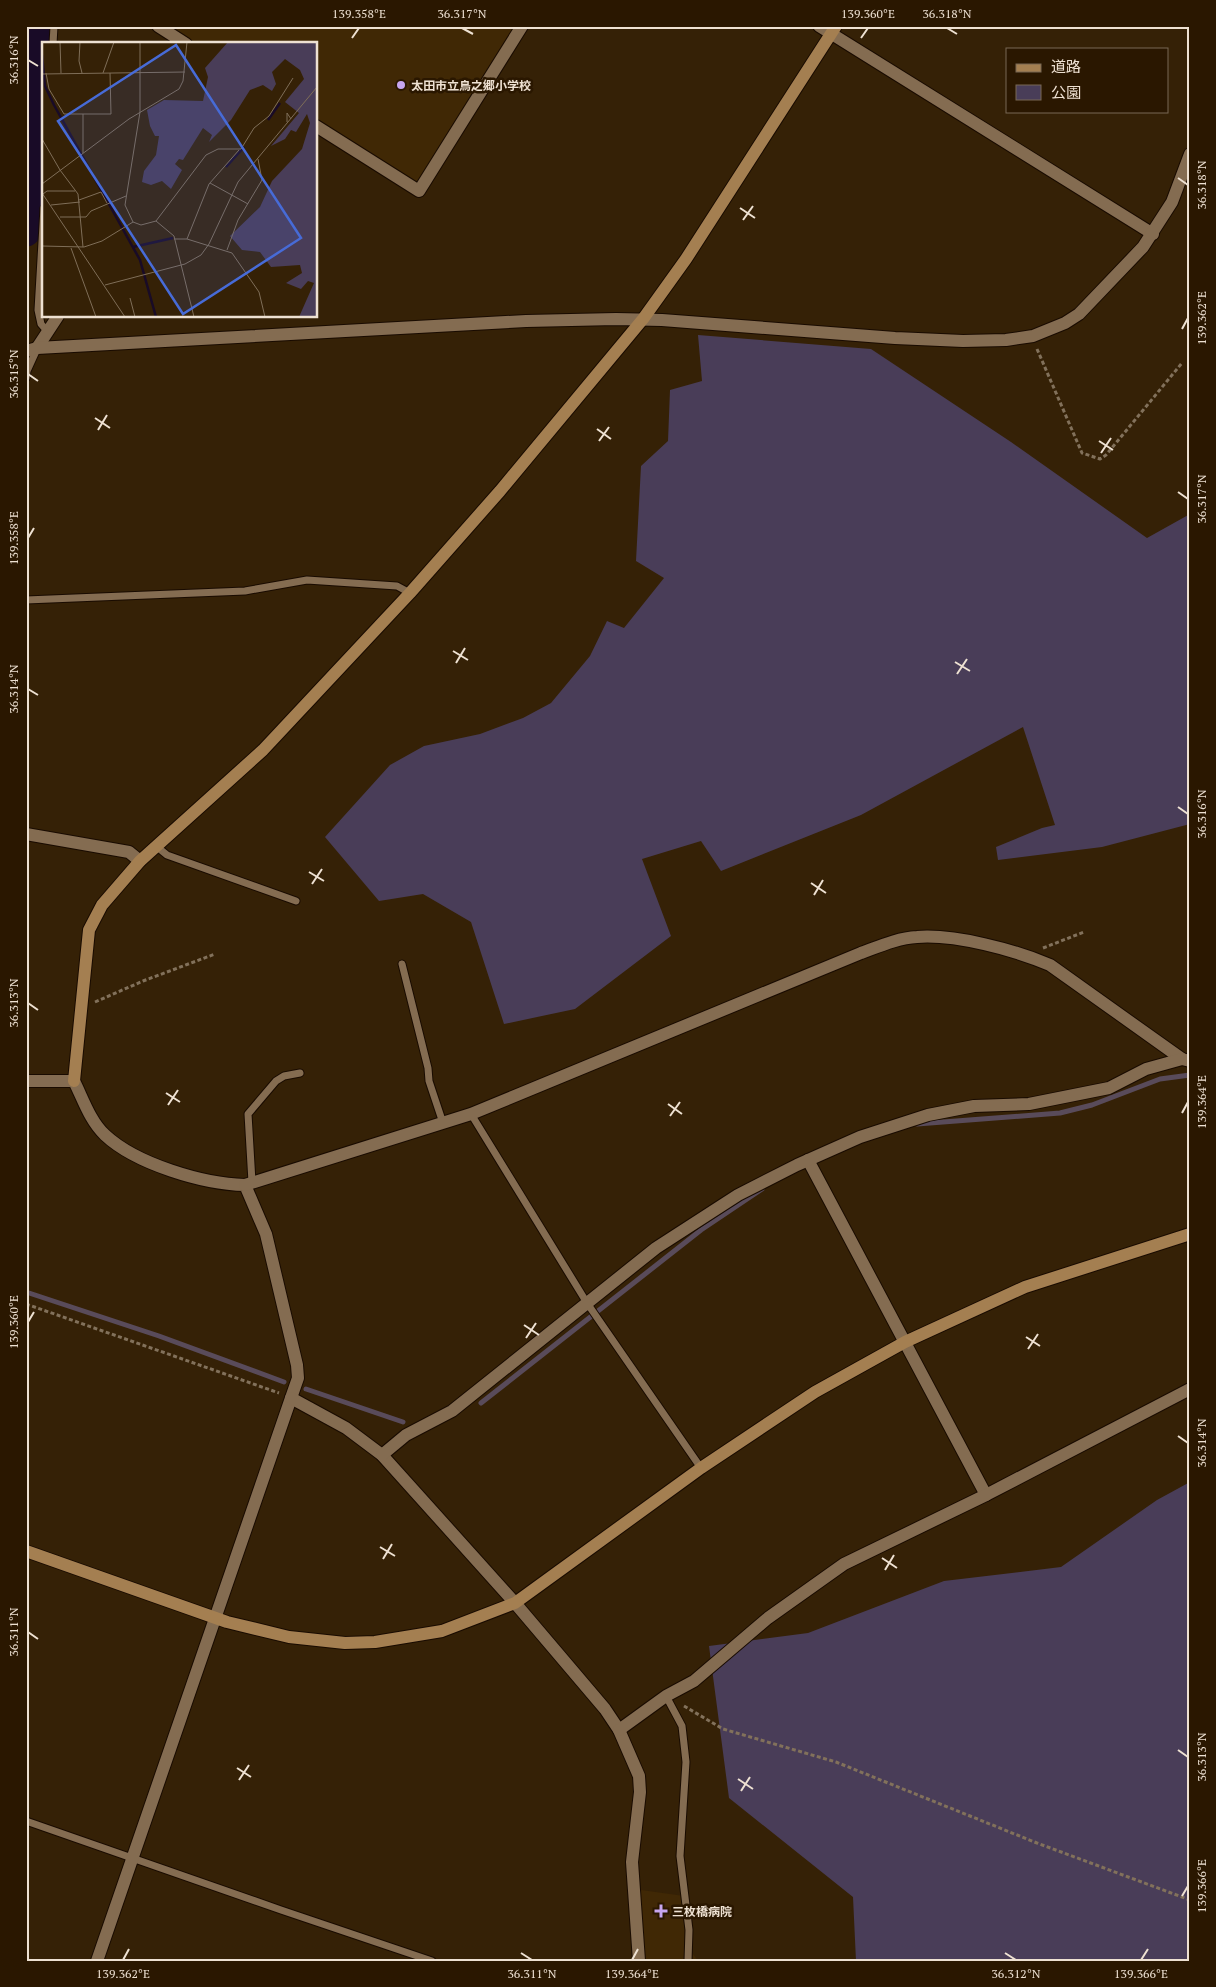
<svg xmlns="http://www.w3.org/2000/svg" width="1216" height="1987" viewBox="0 0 1216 1987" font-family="'PT Serif','Noto Sans JP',serif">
<rect width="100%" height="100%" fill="#352106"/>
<g fill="#402805">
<polygon points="151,26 522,26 419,191 316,126 316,44 182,44"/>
<polygon points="634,1889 684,1896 688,1947 698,1961 639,1961"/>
</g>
<g fill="#493d58">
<polygon points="698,335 871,349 1011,442 1147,538 1190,514 1190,824 1102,847 998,860 996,847 1042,828 1055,825 1023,727 861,815 721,871 701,841 642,859 671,936 575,1009 504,1024 471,922 423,894 379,901 325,837 390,765 424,746 480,734 523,718 551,703 590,656 607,621 624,628 664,578 636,561 641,466 668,441 670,390 702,381"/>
<polygon points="1190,1482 1190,1961 856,1961 853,1897 729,1798 709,1646 808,1633 944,1581 1061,1567 1157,1500"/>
</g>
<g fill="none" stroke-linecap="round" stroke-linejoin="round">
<g stroke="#594b5a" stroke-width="5">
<polyline points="917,1124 1060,1113 1092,1105 1160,1079 1190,1075"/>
<polyline points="26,1292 159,1336 284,1382"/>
<polyline points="306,1389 403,1422"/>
<polyline points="481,1403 701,1230 762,1189"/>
</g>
<polyline stroke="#190b27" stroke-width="29" points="26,232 40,26"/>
<g stroke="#190b00" stroke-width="9">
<g id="lane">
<polyline points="53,44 54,26"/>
<polyline points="44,208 38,310 41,324 48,332"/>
<polyline points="26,378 27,371 37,349"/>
<polyline points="26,600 245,591 307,580 397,586 410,593"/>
<polyline points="156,846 167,855 296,901"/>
<polyline points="402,964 428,1068 429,1081 443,1123"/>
<polyline points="471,1114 587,1303 701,1468"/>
<polyline points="252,1182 248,1114 276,1081 284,1076 300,1073"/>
<polyline points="666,1696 682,1726 686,1762 680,1856 689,1930 688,1961"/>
<polyline points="26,1821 281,1910 432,1961"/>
</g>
</g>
<g stroke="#190b00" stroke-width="14">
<g id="street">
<polyline points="158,26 186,44"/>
<polyline points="819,26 1153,234"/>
<polyline points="316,126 419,191 522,26"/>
<polyline points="37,348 58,316"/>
<polyline points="26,351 37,348 526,321 616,319 662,320 895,338 963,341 1006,340 1033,336 1065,323 1079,314 1143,247 1172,202 1190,154"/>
<polyline points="26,834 129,852 140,861"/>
<path d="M26 1081H74C83 1099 90 1121 105 1135 136 1164 203 1184 245 1185L266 1234 297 1365 298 1378 291 1398 97 1961"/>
<polyline points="808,1160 986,1495"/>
<path d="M245 1185 471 1114 861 953C880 946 898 938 917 937 955 934 1015 950 1050 965L1182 1059 1190 1061"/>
<polyline points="291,1398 346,1428 382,1455 515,1603 605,1709 619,1730 639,1776 640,1792 632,1862 639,1961"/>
<polyline points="382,1455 406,1435 452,1411 656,1248 738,1195 797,1165 860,1137 928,1115 974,1106 1029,1104 1109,1088 1146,1069 1182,1059"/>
<polyline points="619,1730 666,1696 694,1681 768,1618 844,1564 986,1495 1190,1389"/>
</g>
</g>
<g stroke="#190b00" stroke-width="14">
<g id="secondary">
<polyline points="74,1081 89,930 102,905 140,861 263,750 410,593 500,491 643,319 686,259 836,26"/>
<polyline points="26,1551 227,1622 289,1637 345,1643 375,1642 442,1631 515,1603 701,1468 815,1392 905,1342 1025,1287 1190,1234"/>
</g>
</g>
<g stroke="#82715b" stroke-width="3" stroke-dasharray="4 2.5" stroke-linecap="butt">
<polyline points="1037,349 1082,453 1100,459 1106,455 1182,363"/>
<polyline points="1043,948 1084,932"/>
<polyline points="95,1002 143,981 215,954"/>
<polyline points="26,1304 279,1393"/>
<polyline points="684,1706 723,1729 836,1762 1037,1843 1190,1900"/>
</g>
<use href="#lane" stroke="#846c51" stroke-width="7"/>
<use href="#street" stroke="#846c51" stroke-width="12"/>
<use href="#secondary" stroke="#a47f51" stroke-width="12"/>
</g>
<path fill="none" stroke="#eee1d2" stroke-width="2" d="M462 28 473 34M947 28 957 34M352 38 359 28M861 38 868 28M28 60 38 66M1178 178 1188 185M740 208 755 218M743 220 753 206M1182 329 1188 318M28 374 38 381M95 418 110 428M597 429 611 439M98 430 107 415M599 441 609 427M1099 441 1113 450M1101 453 1111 438M1178 492 1188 499M28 538 34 528M453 651 468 660M955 662 970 671M456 663 465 648M957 674 967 659M28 689 38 695M1178 807 1188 814M309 872 324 881M811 883 826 893M312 884 322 869M814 895 823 880M28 1003 38 1010M166 1093 180 1102M668 1104 682 1114M168 1105 178 1090M1182 1113 1188 1102M670 1116 680 1102M28 1322 34 1312M524 1325 539 1335M1026 1337 1040 1346M526 1338 536 1323M1028 1349 1038 1334M1178 1436 1188 1443M380 1547 395 1556M882 1558 897 1568M383 1559 392 1544M885 1570 894 1555M28 1632 38 1639M1178 1750 1188 1757M237 1768 251 1777M738 1779 753 1789M239 1780 249 1765M741 1791 750 1777M1182 1896 1188 1886M521 1953 532 1960M1005 1953 1016 1960M123 1960 129 1949M632 1960 638 1949M1141 1960 1148 1949"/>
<g fill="#c7a6ef" stroke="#2a1700" stroke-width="2">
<circle cx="401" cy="85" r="5"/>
<path d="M658.5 1903.5h5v5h5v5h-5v5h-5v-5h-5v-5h5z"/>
</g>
<g text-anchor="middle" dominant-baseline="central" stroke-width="5" stroke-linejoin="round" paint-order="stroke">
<g font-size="12" font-weight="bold" fill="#eee1d2" stroke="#2a1700" text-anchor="start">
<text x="411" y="85">太田市立鳥之郷小学校</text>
<text x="672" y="1911">三枚橋病院</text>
</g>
</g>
<g transform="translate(42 42)">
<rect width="275" height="275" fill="#352106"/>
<path d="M186 0H275V275H257L272 241 266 239 259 247 244 241 260 231 258 223 229 225 218 210 200 208 188 194 218 165 230 139 260 107 268 81 265 72 254 90 249 88 243 97 229 104 257 71 243 60 262 37 258 28 243 17 230 30 234 42 230 49 221 43 208 48 189 78 167 100 170 93 161 86 141 118 137 117 133 122 140 128 129 147 120 139 109 143 100 140 102 129 114 113 117 94H113L108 84 105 68 122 58 161 59 166 35 163 26Z" fill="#493d58"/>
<path fill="none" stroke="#190b27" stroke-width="2.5" d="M0 13 3 44 12 63M12 63 98 218 114 275M226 78 238 61M184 125 202 105M91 205 131 196"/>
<path fill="none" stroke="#7f6e58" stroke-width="1" d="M18 0 19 31M38 0 37 19 40 31M98 0V70L83 163 91 180 99 183 114 179 132 194 152 275M4 31 7 47 22 72H69L68 31M61 31 72 0M0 32 143 30M41 72V111M245 80V71L249 77M0 97 18 128 36 152 41 205M168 141 206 162M0 142 87 77 137 47 141 39 145 0M0 151 83 275M1 152 5 149H33M37 158 59 150 65 161M9 163 38 160M18 175H44L49 169 84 154M114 179 164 113 176 107H199L212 86 227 74 251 36M132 197H145L190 211 217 250 223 275M145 197 167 142 197 108M0 204 42 205 60 199 91 180M29 206 54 275M185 208 196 178 220 138 216 117M63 243 143 222 159 213 167 202 196 140 275 45M88 256 93 275"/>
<path fill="#476bd7" fill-opacity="0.15" stroke="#476bd7" stroke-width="2.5" d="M134 3 259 196 141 272 16 79Z"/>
<rect width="275" height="275" fill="none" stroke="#eee1d2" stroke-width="2.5"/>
</g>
<rect width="1216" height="1987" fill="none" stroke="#2a1700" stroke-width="55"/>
<rect x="1006" y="48" width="162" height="65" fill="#2a1700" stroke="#786854"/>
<rect x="1016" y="64" width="25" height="8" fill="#a47f51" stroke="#786854"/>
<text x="1051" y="72" font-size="15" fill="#eee1d2">道路</text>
<rect x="1016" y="85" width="25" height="15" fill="#493d58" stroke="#786854"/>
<text x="1051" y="98" font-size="15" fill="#eee1d2">公園</text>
<rect x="28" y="28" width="1160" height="1932" fill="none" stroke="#eee1d2" stroke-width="2"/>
<g font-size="12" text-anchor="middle" fill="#eee1d2">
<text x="359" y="18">139.358°E</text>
<text x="462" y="18">36.317°N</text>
<text x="868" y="18">139.360°E</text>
<text x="947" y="18">36.318°N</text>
<text transform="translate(14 60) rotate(-90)" y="4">36.316°N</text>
<text transform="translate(1202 185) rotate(-90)" y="4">36.318°N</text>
<text transform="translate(1202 318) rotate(-90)" y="4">139.362°E</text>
<text transform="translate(14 374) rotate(-90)" y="4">36.315°N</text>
<text transform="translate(1202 499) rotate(-90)" y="4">36.317°N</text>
<text transform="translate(14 538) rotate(-90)" y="4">139.358°E</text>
<text transform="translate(14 689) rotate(-90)" y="4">36.314°N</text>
<text transform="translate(1202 814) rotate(-90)" y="4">36.316°N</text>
<text transform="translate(14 1003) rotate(-90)" y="4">36.313°N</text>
<text transform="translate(1202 1102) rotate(-90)" y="4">139.364°E</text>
<text transform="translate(14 1322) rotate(-90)" y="4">139.360°E</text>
<text transform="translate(1202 1443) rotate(-90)" y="4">36.314°N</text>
<text transform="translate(14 1632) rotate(-90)" y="4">36.311°N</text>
<text transform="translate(1202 1757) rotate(-90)" y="4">36.313°N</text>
<text transform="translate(1202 1886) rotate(-90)" y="4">139.366°E</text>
<text x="123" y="1978">139.362°E</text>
<text x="532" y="1978">36.311°N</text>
<text x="632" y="1978">139.364°E</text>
<text x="1016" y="1978">36.312°N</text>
<text x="1141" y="1978">139.366°E</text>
</g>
</svg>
